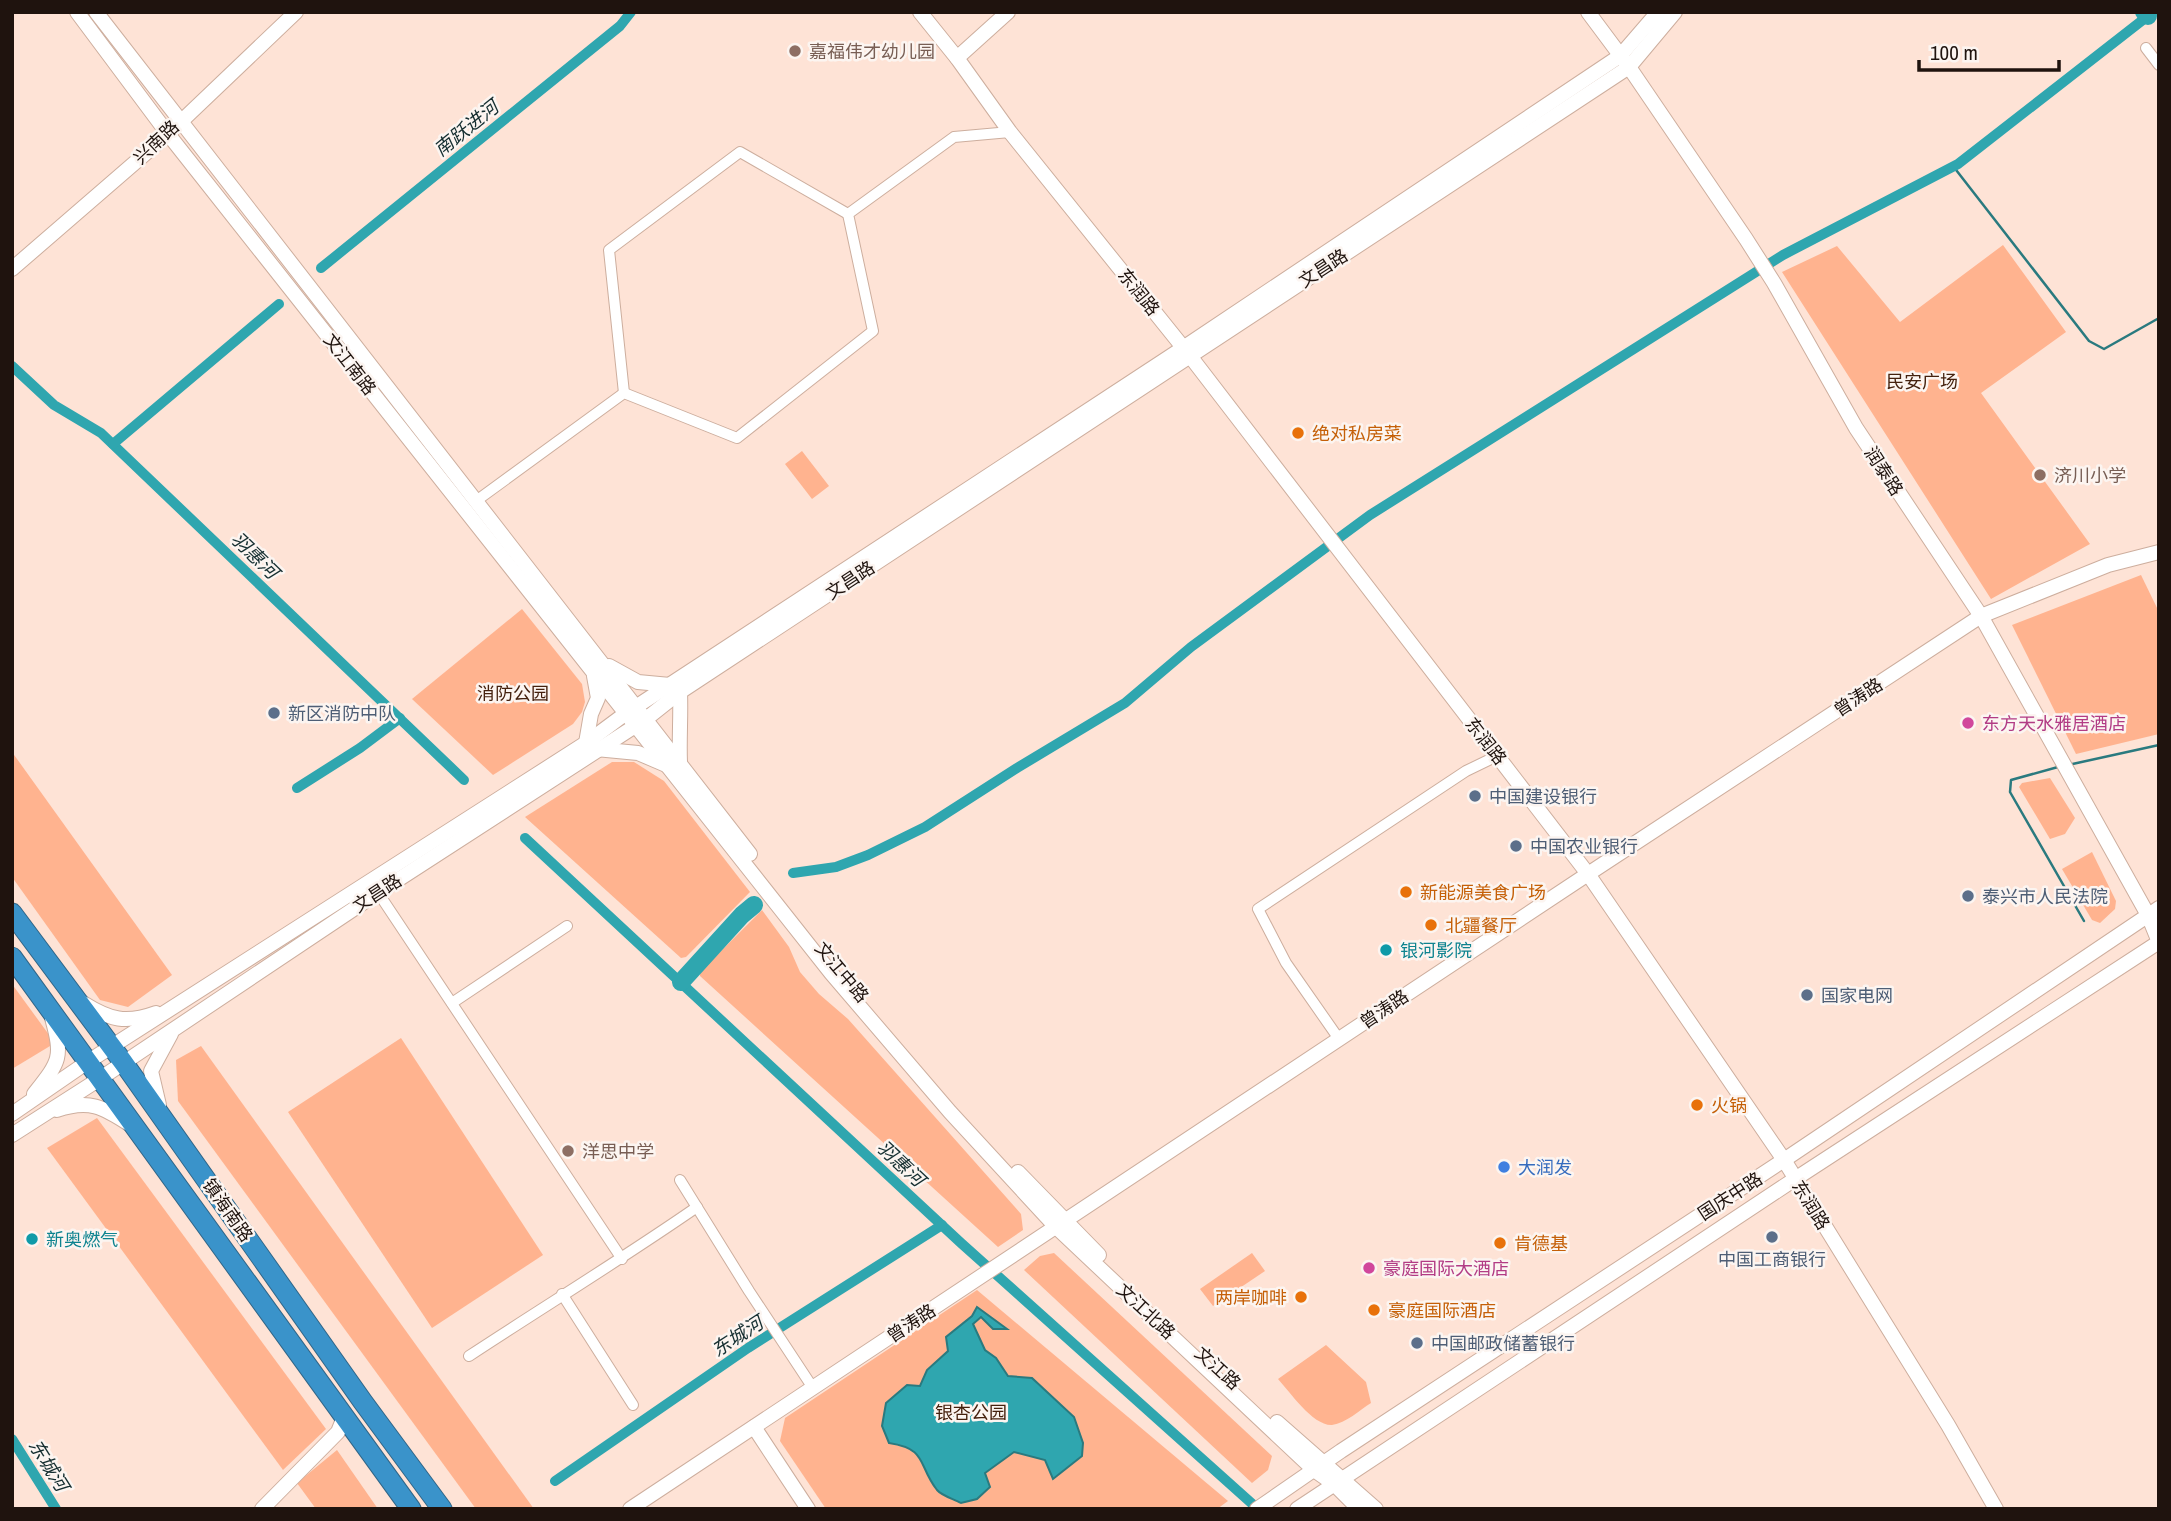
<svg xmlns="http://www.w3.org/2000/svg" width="2171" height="1521" viewBox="0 0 2171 1521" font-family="'Archivo Narrow','Noto Sans SC',sans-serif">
<rect width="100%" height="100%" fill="#fee3d6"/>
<g fill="#ffb38f">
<polygon points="2003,245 2066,332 1981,393 2090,544 1991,599 1782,272 1837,246 1900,322"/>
<polygon points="802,451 829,486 812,499 785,464"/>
<polygon points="2141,575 2159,612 2159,734 2076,754 2012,625"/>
<polygon points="522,609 582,684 585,702 582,712 573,724 493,775 412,699"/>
<polygon points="12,752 172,975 128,1007 100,1000 12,877"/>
<polygon points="612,762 634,762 664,781 750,892 686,957 681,958 525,817"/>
<polygon points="2050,778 2075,818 2065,834 2050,839 2019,787 2022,783"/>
<polygon points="2092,852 2116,901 2115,909 2100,923 2092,920 2062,869"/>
<polygon points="762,910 789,947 800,972 819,994 848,1019 1021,1214 1023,1230 998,1247 700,976 700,972"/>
<polygon points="12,984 55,1043 12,1069"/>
<polygon points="401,1038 543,1255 432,1328 288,1112"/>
<polygon points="201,1046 534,1509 476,1509 178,1101 176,1060"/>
<polygon points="97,1118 326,1429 283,1470 47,1148"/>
<polygon points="1054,1253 1272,1456 1268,1470 1252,1483 1024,1270 1040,1256"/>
<polygon points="1252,1253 1265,1271 1213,1306 1200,1289"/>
<polygon points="977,1290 1228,1501 1217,1509 826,1509 780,1441 785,1418"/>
<path d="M1326 1345 1366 1382 1371 1403C1360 1410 1346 1423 1332 1425 1313 1426 1290 1392 1278 1379Z"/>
<polygon points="337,1450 378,1509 316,1509 297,1483"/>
</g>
<path fill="#2fa6af" stroke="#2a7a7f" stroke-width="2" d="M977 1307 1007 1329H993L981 1317 973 1324 985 1350 996 1358 1008 1376 1032 1378 1074 1417 1083 1443 1082 1456 1053 1479 1045 1460 1014 1452 985 1473 990 1487 977 1499 961 1503C954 1499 942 1496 937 1490 917 1464 928 1449 889 1443L882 1426 886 1403 907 1385 920 1386 927 1370 948 1351 946 1337 972 1316Z"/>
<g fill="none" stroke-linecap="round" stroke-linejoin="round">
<g stroke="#2a7a7f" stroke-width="2.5">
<polyline points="1953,166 2089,341 2104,349 2159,318"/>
<polyline points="2068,765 2159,745"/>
<polyline points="2058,767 2011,780 2010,792 2084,921"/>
</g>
<g stroke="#2fa6af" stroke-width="10">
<polyline points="321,268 620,26 631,12"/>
<polyline points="12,366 54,405 101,433 464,780"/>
<polyline points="113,444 279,304"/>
<polyline points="297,788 360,748 400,718"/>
<polyline points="525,838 961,1243 1258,1509"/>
<polyline points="793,873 836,867 868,855 925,827 1017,768 1125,703 1191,647 1370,515 1783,255 1958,164 2153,12"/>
<polyline points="12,1439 56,1509"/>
<polyline points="555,1481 748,1348 942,1225"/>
</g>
<g stroke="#2fa6af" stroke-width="18">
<polyline points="2144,12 2148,16"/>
<polyline points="681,982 742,915 754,905"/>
</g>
<g stroke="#cdae9e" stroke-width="12">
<g id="street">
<polyline points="2146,48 2159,65"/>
<polyline points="624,393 609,250 740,152 848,214"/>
<polyline points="476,501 624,393 737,438 873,331 848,214 954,137 1010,132"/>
<polyline points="375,888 622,1259"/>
<polyline points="452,1003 567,926"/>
<polyline points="1339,1039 1286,963 1258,909 1466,771 1497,756"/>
<polyline points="680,1180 749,1291 813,1388"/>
<polyline points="562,1294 633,1405"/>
<path d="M469 1356C545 1306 622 1259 697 1207"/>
</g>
</g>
<g stroke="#cdae9e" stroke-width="16">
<g id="secondary">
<polyline points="77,12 168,134 831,973 950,1112 1056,1227 1314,1470 1334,1484 1359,1509"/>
<polyline points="96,12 750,854"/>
<polyline points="920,12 957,58 1010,132 1190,356 1588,874 1784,1160 1948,1425 1996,1509"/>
<polyline points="1588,12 1629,67 1746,239 1774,283 1856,428 1981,616 2148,915 2159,942"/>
<polyline points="957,58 1008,12"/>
<polyline points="12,269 168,134 296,12"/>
<polyline points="609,666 638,682 670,685"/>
<path d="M680 692C681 716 679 738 680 762"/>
<polyline points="586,743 591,714 598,698 594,676"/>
<polyline points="596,749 638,753 666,765"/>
<path d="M83 1003C110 1020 126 1024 156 1013"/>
<path d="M34 1094C60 1061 63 1058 52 1018"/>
<polyline points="159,1105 151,1071 171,1034"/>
<path d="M57 1110C89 1099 103 1107 129 1124"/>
<polyline points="12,1114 89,1061 586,743 625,714 1183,348 1620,56 1658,12"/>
<polyline points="12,1135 101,1078 379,892 646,719 680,692 1629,67 1675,12"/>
<polyline points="1018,1172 1099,1255"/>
<polyline points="1277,1422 1376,1509"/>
<polyline points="754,1427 808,1509"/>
<polyline points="262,1509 338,1432 344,1417"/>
<polyline points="630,1509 1588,874 1981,616 2108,565 2159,552"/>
<polyline points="1257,1509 1341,1451 1784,1160 2159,908"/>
<polyline points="1297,1509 1795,1179 2159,942"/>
</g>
</g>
<g stroke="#316688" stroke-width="21">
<g id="highway">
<polyline points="12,913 123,1062 363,1402 442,1509"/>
<polyline points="12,957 411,1509"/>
</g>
</g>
<use href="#street" stroke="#fff" stroke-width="10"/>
<use href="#secondary" stroke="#fff" stroke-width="14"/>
<use href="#highway" stroke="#3a93ca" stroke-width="19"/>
</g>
<g fill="#8d6e63" stroke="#fcf5f1" stroke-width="2.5">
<circle cx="795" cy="51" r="7"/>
<circle cx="2040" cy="475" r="7"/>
<circle cx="568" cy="1151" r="7"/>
</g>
<g fill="#e8710a" stroke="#fcf5f1" stroke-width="2.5">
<circle cx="1298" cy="433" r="7"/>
<circle cx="1406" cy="892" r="7"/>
<circle cx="1431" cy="925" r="7"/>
<circle cx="1697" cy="1105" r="7"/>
<circle cx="1500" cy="1243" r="7"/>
<circle cx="1301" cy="1297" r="7"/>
<circle cx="1374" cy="1310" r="7"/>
</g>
<g fill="#5c6f8a" stroke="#fcf5f1" stroke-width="2.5">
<circle cx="274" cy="713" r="7"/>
<circle cx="1475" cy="796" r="7"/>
<circle cx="1516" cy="846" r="7"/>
<circle cx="1968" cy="896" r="7"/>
<circle cx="1807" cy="995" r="7"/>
<circle cx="1772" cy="1237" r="7"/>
<circle cx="1417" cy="1343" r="7"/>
</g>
<g fill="#d1479c" stroke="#fcf5f1" stroke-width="2.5">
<circle cx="1968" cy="723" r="7"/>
<circle cx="1369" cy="1268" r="7"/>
</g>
<g fill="#0f9aa8" stroke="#fcf5f1" stroke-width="2.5">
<circle cx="1386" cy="950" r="7"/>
<circle cx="32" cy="1239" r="7"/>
</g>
<circle fill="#3f7fe0" stroke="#fcf5f1" stroke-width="2.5" cx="1504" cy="1167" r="7"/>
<g text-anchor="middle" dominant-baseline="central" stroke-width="5" stroke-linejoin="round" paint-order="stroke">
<g font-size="18" fill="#785e54" stroke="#fcf5f1" text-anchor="start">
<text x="809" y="51">嘉福伟才幼儿园</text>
<text x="2054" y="475">济川小学</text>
<text x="582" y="1151">洋思中学</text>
</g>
<g font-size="18" fill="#1f130e" stroke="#fcf5f1">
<text transform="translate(156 142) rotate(-43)">兴南路</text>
<text transform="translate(1323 268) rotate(-33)">文昌路</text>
<text transform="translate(1139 292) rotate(51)">东润路</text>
<text transform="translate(350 364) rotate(52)">文江南路</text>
<text transform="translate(1884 471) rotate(57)">润泰路</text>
<text transform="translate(850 580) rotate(-33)">文昌路</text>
<text transform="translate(1858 697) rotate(-33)">曾涛路</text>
<text transform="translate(1486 741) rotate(52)">东润路</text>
<text transform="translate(377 893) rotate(-33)">文昌路</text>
<text transform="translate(842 972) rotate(50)">文江中路</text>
<text transform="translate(1384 1009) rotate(-34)">曾涛路</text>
<text transform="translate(1730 1196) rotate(-33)">国庆中路</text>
<text transform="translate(1811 1205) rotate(58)">东润路</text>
<text transform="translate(228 1210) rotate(55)">镇海南路</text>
<text transform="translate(1146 1311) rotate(43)">文江北路</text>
<text transform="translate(911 1323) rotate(-33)">曾涛路</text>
<text transform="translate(1218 1368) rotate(42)">文江路</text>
</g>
<g font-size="18" fill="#45210e" stroke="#fcf5f1">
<text x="1922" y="381">民安广场</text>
<text x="513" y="693">消防公园</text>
<text x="971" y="1412">银杏公园</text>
</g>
<g font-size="18" fill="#c56008" stroke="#fcf5f1" text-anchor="start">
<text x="1312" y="433">绝对私房菜</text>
<text x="1420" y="892">新能源美食广场</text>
<text x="1445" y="925">北疆餐厅</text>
<text x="1711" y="1105">火锅</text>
<text x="1514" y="1243">肯德基</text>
<text x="1287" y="1297" text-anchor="end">两岸咖啡</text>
<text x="1388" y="1310">豪庭国际酒店</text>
</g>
<g font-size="18" fill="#4e5e75" stroke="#fcf5f1" text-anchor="start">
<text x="288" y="713">新区消防中队</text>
<text x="1489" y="796">中国建设银行</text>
<text x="1530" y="846">中国农业银行</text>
<text x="1982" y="896">泰兴市人民法院</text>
<text x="1821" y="995">国家电网</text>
<text x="1772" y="1259" text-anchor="middle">中国工商银行</text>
<text x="1431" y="1343">中国邮政储蓄银行</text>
</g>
<g font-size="18" fill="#b23c85" stroke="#fcf5f1" text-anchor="start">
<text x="1982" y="723">东方天水雅居酒店</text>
<text x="1383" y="1268">豪庭国际大酒店</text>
</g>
<g font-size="18" fill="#0d838f" stroke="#fcf5f1" text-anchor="start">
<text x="1400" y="950">银河影院</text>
<text x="46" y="1239">新奥燃气</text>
</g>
<g font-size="18" fill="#366cbe" stroke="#fcf5f1" text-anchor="start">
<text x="1518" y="1167">大润发</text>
</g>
<g font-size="19" font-style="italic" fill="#152e30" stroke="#fcf5f1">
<text transform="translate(466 128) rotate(-39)">南跃进河</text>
<text transform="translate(255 555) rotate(44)">羽惠河</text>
<text transform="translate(901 1163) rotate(43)">羽惠河</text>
<text transform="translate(737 1336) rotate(-33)">东城河</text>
<text transform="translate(49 1465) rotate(58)">东城河</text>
</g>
</g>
<rect width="2171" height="1521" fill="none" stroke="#1f130e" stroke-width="28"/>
<path d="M1919 60v10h140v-10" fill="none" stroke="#1f130e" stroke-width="3.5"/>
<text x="1930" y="60" font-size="21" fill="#1f130e" stroke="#fcf5f1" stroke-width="5" paint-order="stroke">100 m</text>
</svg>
